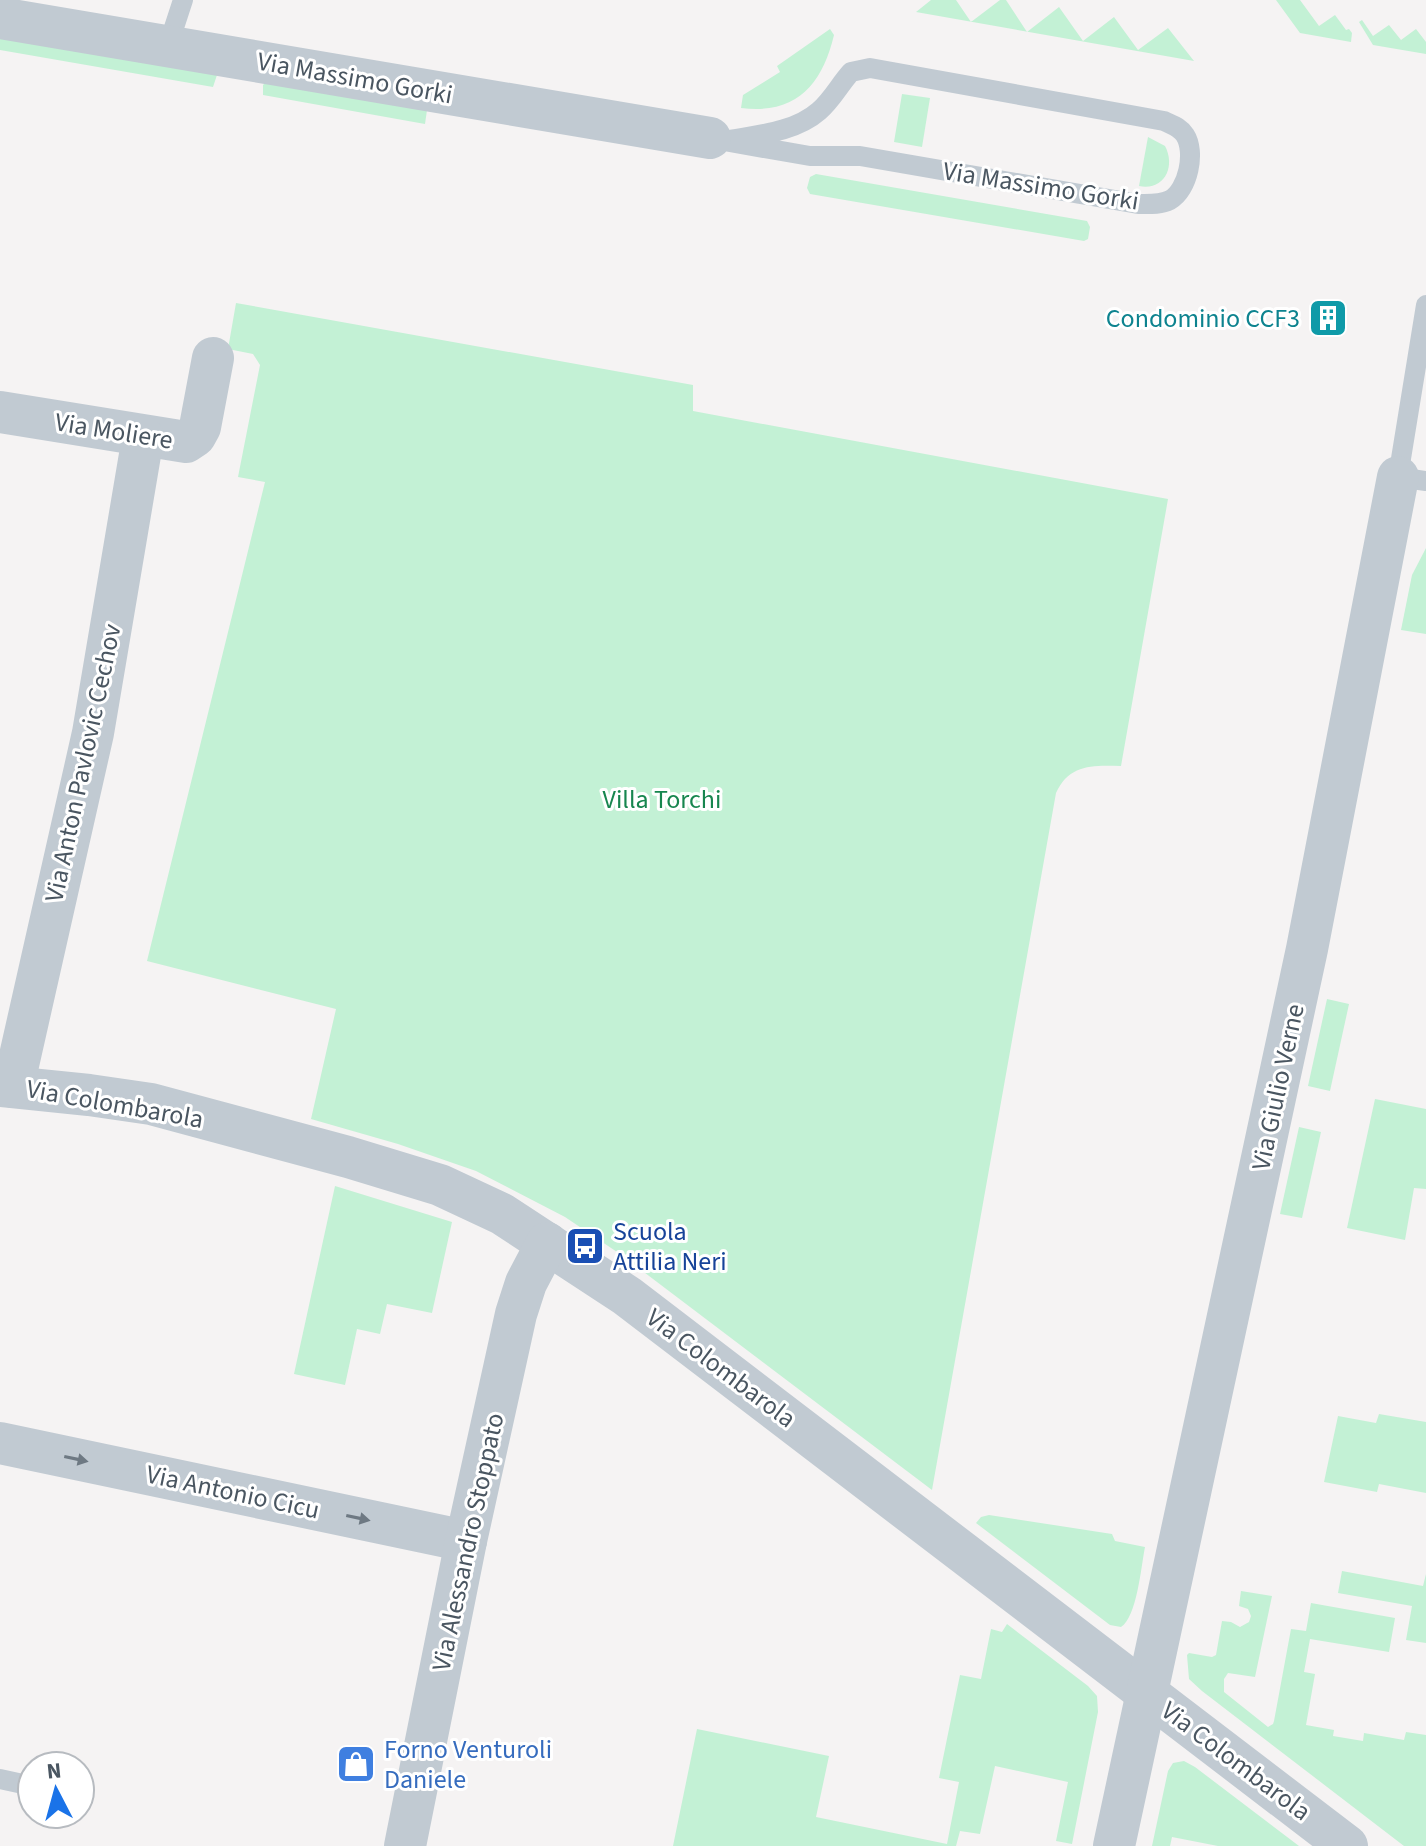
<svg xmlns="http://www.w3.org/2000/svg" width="1426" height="1846" viewBox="0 0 1426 1846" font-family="'Source Sans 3',sans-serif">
<rect width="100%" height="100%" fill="#f5f3f3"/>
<g fill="#c3f1d5">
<polygon points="931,0 956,0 971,22 1000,0 1006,0 1027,32 1059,7 1083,41 1114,17 1138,50 1168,28 1194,61 916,12"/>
<polygon points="1276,0 1300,0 1319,26 1335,15 1346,30 1349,29 1352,33 1351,42 1300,33"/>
<polygon points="1362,20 1373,36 1389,25 1401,40 1416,29 1426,42 1426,54 1373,45 1359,22"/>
<path d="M830 29 834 35C822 85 796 115 741 108L743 95 780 72 777 66Z"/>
<polygon points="0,34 217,75 213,87 0,50"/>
<polygon points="266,82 427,110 425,124 263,95 263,85"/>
<polygon points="902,94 930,98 922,147 894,142"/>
<path d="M1148 137 1165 146C1176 167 1164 191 1139 186Z"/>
<polygon points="816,174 1087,221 1090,227 1088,239 1084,241 810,194 807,188 810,177"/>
<path d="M236 303 693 385V411L1168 499 1121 766C1093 765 1069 764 1056 793L932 1490 620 1254 565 1217 476 1171 398 1144 311 1119 336 1009 147 961 265 482 238 477 260 365 253 354 228 349Z"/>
<polygon points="1426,548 1426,634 1401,630 1412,575"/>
<polygon points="1327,999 1349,1004 1330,1091 1308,1086"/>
<polygon points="1375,1099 1426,1109 1426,1189 1414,1188 1405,1240 1347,1228"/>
<polygon points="1299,1127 1321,1132 1302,1218 1280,1214"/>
<polygon points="335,1186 452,1222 432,1313 387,1304 380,1334 357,1329 345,1385 294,1374"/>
<polygon points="1379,1414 1426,1422 1426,1493 1379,1484 1377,1492 1324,1482 1338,1416 1376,1423"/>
<path d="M989 1515 1112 1534 1115 1541 1145 1547C1141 1567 1137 1617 1121 1627L1110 1625 976 1523 981 1517Z"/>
<polygon points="1342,1571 1423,1586 1426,1574 1426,1643 1406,1640 1412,1606 1338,1593"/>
<polygon points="1241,1591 1272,1596 1255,1677 1228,1673 1224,1679 1224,1692 1268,1727 1273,1724 1274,1721 1291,1629 1306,1631 1311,1603 1395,1618 1389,1652 1310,1639 1304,1672 1315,1674 1306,1725 1334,1730 1333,1736 1363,1741 1364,1733 1404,1740 1406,1732 1426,1735 1426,1846 1404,1846 1202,1691 1189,1679 1187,1655 1189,1653 1212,1657 1216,1655 1222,1621 1231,1622 1240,1627 1249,1622 1251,1616 1248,1609 1239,1606"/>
<polygon points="1007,1624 1088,1686 1097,1696 1098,1712 1072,1844 1056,1841 1068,1782 995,1766 980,1834 960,1831 956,1846 673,1846 697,1729 829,1756 816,1817 947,1844 959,1782 939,1778 960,1675 981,1679 991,1629 1002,1632"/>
<polygon points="1184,1761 1195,1767 1299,1846 1218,1846 1172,1837 1170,1846 1152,1846 1168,1771 1173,1763"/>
</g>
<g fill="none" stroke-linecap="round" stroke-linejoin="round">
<g stroke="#c1cad2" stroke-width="20">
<polyline points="168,46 183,0"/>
<path d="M870 68 1164 121C1172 125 1180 127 1185 135 1196 152 1188 190 1170 200 1160 205 1148 204 1138 204L860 156H810L724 141C755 135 794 133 819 111 832 100 840 84 851 72Z"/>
<polyline points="1426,305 1398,477 1426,481"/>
<polyline points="0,1779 32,1786"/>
</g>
<g stroke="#c1cad2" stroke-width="42">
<polyline points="0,18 710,138"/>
<polyline points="0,412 186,442 195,436 200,427 213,358"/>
<polyline points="0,1086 89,1095 151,1104 348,1157 440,1185 502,1214 627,1296 1347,1846"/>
<polyline points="13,1087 93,733 143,437"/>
<polyline points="0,1443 466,1541"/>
<polyline points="405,1846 466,1541 516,1314 526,1283 547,1243"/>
<polyline points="1114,1846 1307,949 1398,477"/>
</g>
</g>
<defs><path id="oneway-solid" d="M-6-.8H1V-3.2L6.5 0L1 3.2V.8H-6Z" transform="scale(2)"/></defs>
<g fill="#6e7983">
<use href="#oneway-solid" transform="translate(76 1459) rotate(12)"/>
<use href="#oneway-solid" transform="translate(358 1518) rotate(12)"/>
</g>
<defs>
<g id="building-square" transform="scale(2)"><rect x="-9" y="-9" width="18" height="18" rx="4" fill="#0f9aa8" stroke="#fff"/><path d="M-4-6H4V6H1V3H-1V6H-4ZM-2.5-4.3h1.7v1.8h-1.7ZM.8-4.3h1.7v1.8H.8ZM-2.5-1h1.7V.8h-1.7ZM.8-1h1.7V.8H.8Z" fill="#fff"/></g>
<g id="bus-square" transform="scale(2)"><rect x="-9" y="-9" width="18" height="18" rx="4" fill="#1a4fb4" stroke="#fff"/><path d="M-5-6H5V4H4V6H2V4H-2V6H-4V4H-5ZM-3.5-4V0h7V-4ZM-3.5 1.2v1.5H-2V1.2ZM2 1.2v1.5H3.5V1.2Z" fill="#fff"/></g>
<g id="shop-square" transform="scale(2)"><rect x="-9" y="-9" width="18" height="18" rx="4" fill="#3f7fe0" stroke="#fff"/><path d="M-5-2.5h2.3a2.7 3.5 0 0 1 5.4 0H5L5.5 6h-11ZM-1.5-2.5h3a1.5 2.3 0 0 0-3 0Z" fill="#fff"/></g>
</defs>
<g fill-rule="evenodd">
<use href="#building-square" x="1328" y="318"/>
<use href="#bus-square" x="585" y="1246"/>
<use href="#shop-square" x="356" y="1764"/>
</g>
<g text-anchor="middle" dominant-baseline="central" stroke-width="6" stroke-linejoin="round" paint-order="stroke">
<g font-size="26" fill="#4a5661" stroke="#fff">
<text transform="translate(355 78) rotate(10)">Via Massimo Gorki</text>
<text transform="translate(1041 186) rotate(9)">Via Massimo Gorki</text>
<text transform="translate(114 431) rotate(9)">Via Moliere</text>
<text transform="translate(83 763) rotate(-78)">Via Anton Pavlovic Cechov</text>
<text transform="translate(1278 1087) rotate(-78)">Via Giulio Verne</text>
<text transform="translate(115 1104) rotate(10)">Via Colombarola</text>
<text transform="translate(721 1368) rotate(37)">Via Colombarola</text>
<text transform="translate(233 1492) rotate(12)">Via Antonio Cicu</text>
<text transform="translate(468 1542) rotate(-78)">Via Alessandro Stoppato</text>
<text transform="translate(1236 1761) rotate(37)">Via Colombarola</text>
</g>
<g font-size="26" fill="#0d838f" stroke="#fff" text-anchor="end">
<text x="1300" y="318">Condominio CCF3</text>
</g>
<g font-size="26" fill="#17864f" stroke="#fff">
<text x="662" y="799">Villa Torchi</text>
</g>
<g font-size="26" fill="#164399" stroke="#fff" text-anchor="start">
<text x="613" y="1231">Scuola<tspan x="613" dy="30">Attilia Neri</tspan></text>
</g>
<g font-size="26" fill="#366cbe" stroke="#fff" text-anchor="start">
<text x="384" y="1749">Forno Venturoli<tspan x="384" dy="30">Daniele</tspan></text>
</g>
</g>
<g transform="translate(56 1790) rotate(354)"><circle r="38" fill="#ffffff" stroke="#b7bbc0" stroke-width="2"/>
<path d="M0-6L14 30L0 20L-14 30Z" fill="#1a73e8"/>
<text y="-12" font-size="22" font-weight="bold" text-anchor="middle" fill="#4a5661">N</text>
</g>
</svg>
